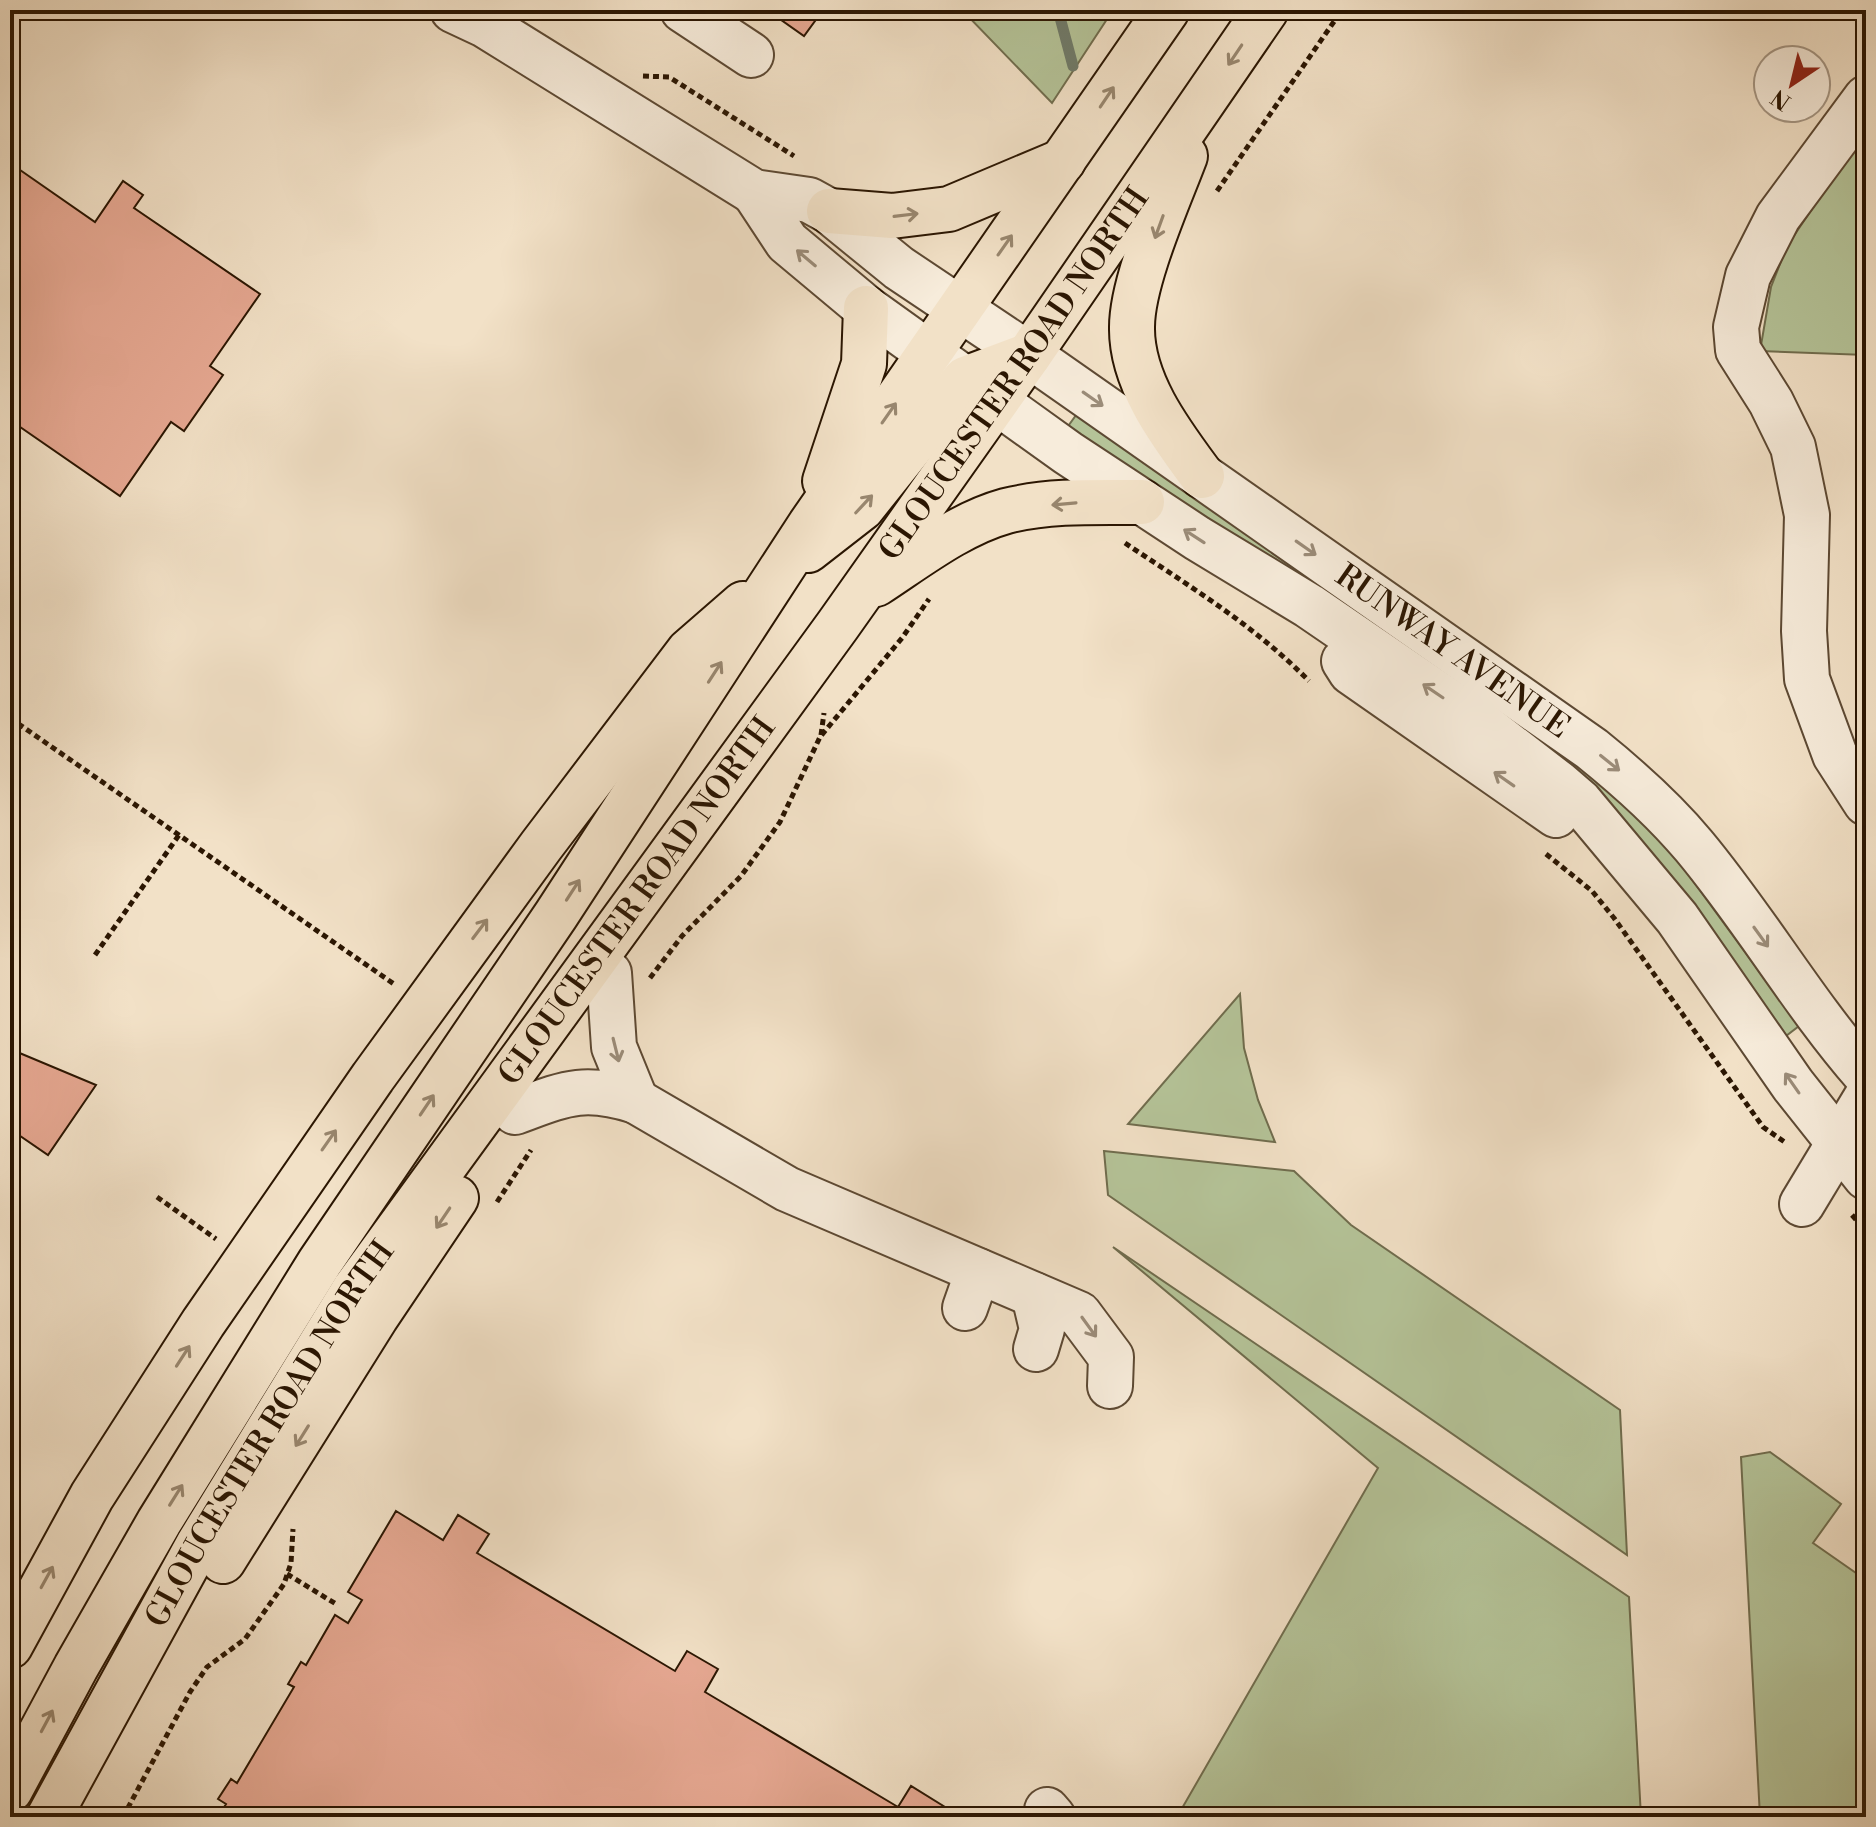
<svg xmlns="http://www.w3.org/2000/svg" width="1876" height="1827" viewBox="0 0 1876 1827" font-family="'Libre Bodoni',serif">
<rect width="100%" height="100%" fill="#f2e1c7"/>
<filter id="stains"><feTurbulence type="fractalNoise" baseFrequency=".0025" numOctaves="4"/><feColorMatrix values="0 0 0 0 .2 0 0 0 0 .09 0 0 0 0 .02 0 0 0 .5 -.17"/></filter>
<radialGradient id="worn" r=".72"><stop offset=".6" stop-color="#630" stop-opacity="0"/><stop offset="1" stop-color="#630" stop-opacity=".3"/></radialGradient>
<g fill="#b5c499" stroke="#706d4e" stroke-width="2">
<polygon points="962,10 1113,10 1052,103"/>
<polygon points="1866,129 1866,355 1760,351 1771,287 1787,246"/>
<polygon points="1082,407 1565,751 1644,823 1677,859 1799,1026 1782,1039 1683,897 1066,429"/>
<polygon points="1240,994 1244,1048 1258,1100 1275,1142 1128,1124"/>
<polygon points="1104,1151 1294,1171 1351,1225 1620,1410 1627,1555 1108,1195"/>
<polygon points="1113,1247 1629,1597 1641,1817 1177,1817 1378,1468"/>
<polygon points="1770,1452 1841,1504 1813,1543 1866,1580 1866,1817 1760,1817 1741,1457"/>
</g>
<g fill="none" stroke-linecap="round" stroke-linejoin="round">
<polyline stroke="#6f7b6a" stroke-width="11" points="1058,10 1073,66"/>
</g>
<g fill="#e6a892" stroke="#2b1602" stroke-width="2">
<polygon points="767,10 823,10 804,36"/>
<polygon points="10,163 95,222 123,181 143,195 134,208 260,294 210,366 223,375 184,431 171,422 120,496 10,420"/>
<polygon points="10,1049 96,1085 48,1155 10,1129"/>
<polygon points="396,1511 443,1540 458,1515 489,1534 477,1553 675,1671 687,1651 718,1669 705,1692 898,1807 911,1786 945,1807 938,1817 218,1817 226,1804 218,1799 231,1779 237,1783 294,1687 288,1684 301,1662 306,1665 335,1615 348,1623 362,1600 348,1592"/>
</g>
<g fill="none" stroke-linecap="round" stroke-linejoin="round">
<g stroke="#5d4933" stroke-width="48">
<g id="minor">
<path id="s1" d="M453 10 485 25 754 192 809 200 829 211 899 268 1029 355 1592 749C1628 778 1664 810 1694 846 1755 919 1803 1003 1866 1075"/>
<polyline points="683,10 751,55"/>
<polyline points="1866,98 1778,217 1748,276 1736,327 1738,350 1771,402 1793,447 1807,515 1804,631 1807,679 1835,755 1866,803"/>
<polyline points="754,192 787,242 866,308 1068,453 1197,538 1309,606 1480,723 1558,783 1580,802 1677,918 1793,1085 1866,1177"/>
<polyline points="1344,661 1351,672 1556,815"/>
<polyline points="636,1101 787,1189 1079,1314 1111,1357 1110,1386"/>
<path d="M515 1112C564 1094 583 1084 636 1101L614 1047 609 973"/>
<polyline points="1802,1204 1866,1098"/>
<polyline points="1034,1295 1042,1329 1036,1349"/>
<polyline points="965,1308 978,1271"/>
<polyline points="1047,1810 1053,1817"/>
</g>
</g>
<g stroke="#2b1602" stroke-width="48">
<g id="major">
<path d="M1185 156C1168 201 1132 281 1132 327 1131 382 1171 434 1202 476"/>
<polyline points="829,211 892,216 949,209 1063,161"/>
<polyline points="825,481 864,364 866,308"/>
<polyline points="808,550 862,508 965,379 1029,355"/>
<path d="M876 584C916 558 959 524 1006 511 1049 500 1097 502 1142 502"/>
<polyline points="223,1561 376,1317 456,1198"/>
<polyline points="10,1646 92,1496 203,1323 373,1077 541,846 689,651 743,604"/>
<polyline points="10,1790 76,1667 159,1522 320,1262 556,915 810,525 1167,10"/>
<path id="s2" d="M49 1817 198 1545 354 1290 838 625 1029 355 1266 10"/>
</g>
</g>
<g stroke="#2b1602" stroke-width="5" stroke-dasharray="6 4" stroke-linecap="butt">
<polyline points="643,76 669,77 794,156"/>
<polyline points="1217,191 1342,10"/>
<path d="M1125 543C1189 586 1255 626 1309 681"/>
<polyline points="10,718 394,984"/>
<polyline points="821,735 824,713"/>
<polyline points="1546,854 1592,891 1614,918 1763,1127 1786,1143"/>
<polyline points="95,955 179,835"/>
<polyline points="650,978 682,936 741,876 780,822 820,737 902,638 929,599"/>
<polyline points="157,1197 216,1239"/>
<polyline points="497,1202 531,1150"/>
<polyline points="1852,1215 1866,1231"/>
<polyline points="287,1574 336,1604"/>
<polyline points="123,1817 190,1692 207,1667 245,1639 284,1584 291,1563 293,1529"/>
</g>
<use href="#minor" stroke="#f7ecdb" stroke-width="44"/>
<use href="#major" stroke="#f2e1c7" stroke-width="44"/>
</g>
<defs><path id="oneway-shaft" d="M-6 0H5M1.5-3L5.5 0L1.5 3" fill="none" stroke-width="1.6" stroke-linecap="round" stroke-linejoin="round" transform="scale(2)"/></defs>
<g stroke="#98866e">
<use href="#oneway-shaft" transform="translate(1235 55) rotate(124)"/>
<use href="#oneway-shaft" transform="translate(1107 97) rotate(-56)"/>
<use href="#oneway-shaft" transform="translate(906 215) rotate(-7)"/>
<use href="#oneway-shaft" transform="translate(1159 227) rotate(110)"/>
<use href="#oneway-shaft" transform="translate(1005 245) rotate(-55)"/>
<use href="#oneway-shaft" transform="translate(889 413) rotate(-55)"/>
<use href="#oneway-shaft" transform="translate(864 504) rotate(-47)"/>
<use href="#oneway-shaft" transform="translate(1064 504) rotate(175)"/>
<use href="#oneway-shaft" transform="translate(715 672) rotate(-57)"/>
<use href="#oneway-shaft" transform="translate(573 890) rotate(-57)"/>
<use href="#oneway-shaft" transform="translate(480 929) rotate(-53)"/>
<use href="#oneway-shaft" transform="translate(427 1105) rotate(-56)"/>
<use href="#oneway-shaft" transform="translate(329 1140) rotate(-55)"/>
<use href="#oneway-shaft" transform="translate(443 1218) rotate(124)"/>
<use href="#oneway-shaft" transform="translate(183 1356) rotate(-57)"/>
<use href="#oneway-shaft" transform="translate(302 1436) rotate(122)"/>
<use href="#oneway-shaft" transform="translate(176 1495) rotate(-58)"/>
<use href="#oneway-shaft" transform="translate(47 1577) rotate(-61)"/>
<use href="#oneway-shaft" transform="translate(47 1721) rotate(-62)"/>
</g>
<g stroke="#9b8c79">
<use href="#oneway-shaft" transform="translate(806 258) rotate(-140)"/>
<use href="#oneway-shaft" transform="translate(1093 399) rotate(35)"/>
<use href="#oneway-shaft" transform="translate(1194 536) rotate(-147)"/>
<use href="#oneway-shaft" transform="translate(1306 548) rotate(35)"/>
<use href="#oneway-shaft" transform="translate(1433 691) rotate(-146)"/>
<use href="#oneway-shaft" transform="translate(1610 763) rotate(39)"/>
<use href="#oneway-shaft" transform="translate(1504 779) rotate(-145)"/>
<use href="#oneway-shaft" transform="translate(1761 937) rotate(54)"/>
<use href="#oneway-shaft" transform="translate(616 1050) rotate(76)"/>
<use href="#oneway-shaft" transform="translate(1792 1083) rotate(-125)"/>
<use href="#oneway-shaft" transform="translate(1089 1327) rotate(54)"/>
</g>
<g text-anchor="middle" dominant-baseline="central" stroke-width="7" stroke-linejoin="round" paint-order="stroke">
<g font-size="32" fill="#2b1602" stroke="#f7ecdb">
<text stroke="none"><textPath href="#s2" startOffset="1738">GLOUCESTER ROAD NORTH</textPath></text>
<text stroke="none"><textPath href="#s1" startOffset="1194">RUNWAY AVENUE</textPath></text>
<text stroke="none"><textPath href="#s2" startOffset="1090">GLOUCESTER ROAD NORTH</textPath></text>
<text stroke="none"><textPath href="#s2" startOffset="442">GLOUCESTER ROAD NORTH</textPath></text>
</g>
</g>
<rect width="1876" height="1827" fill="none" stroke="#f2e1c7" stroke-width="40"/>
<rect x="12" y="12" width="1852" height="1803" fill="none" stroke="#2b1602" stroke-width="4"/>
<rect x="20" y="20" width="1836" height="1787" fill="none" stroke="#2b1602" stroke-width="2"/>
<g transform="translate(1792 84) rotate(215)"><circle r="38" fill="#f7ecdb" stroke="#a59684" stroke-width="2"/>
<path d="M0-6L14 30L0 20L-14 30Z" fill="#8f2418"/>
<text y="-12" font-size="22" font-weight="bold" text-anchor="middle" fill="#2b1602">N</text>
</g>
<rect width="100%" height="100%" filter="url(#stains)"/>
<rect width="100%" height="100%" fill="url(#worn)"/>
</svg>
